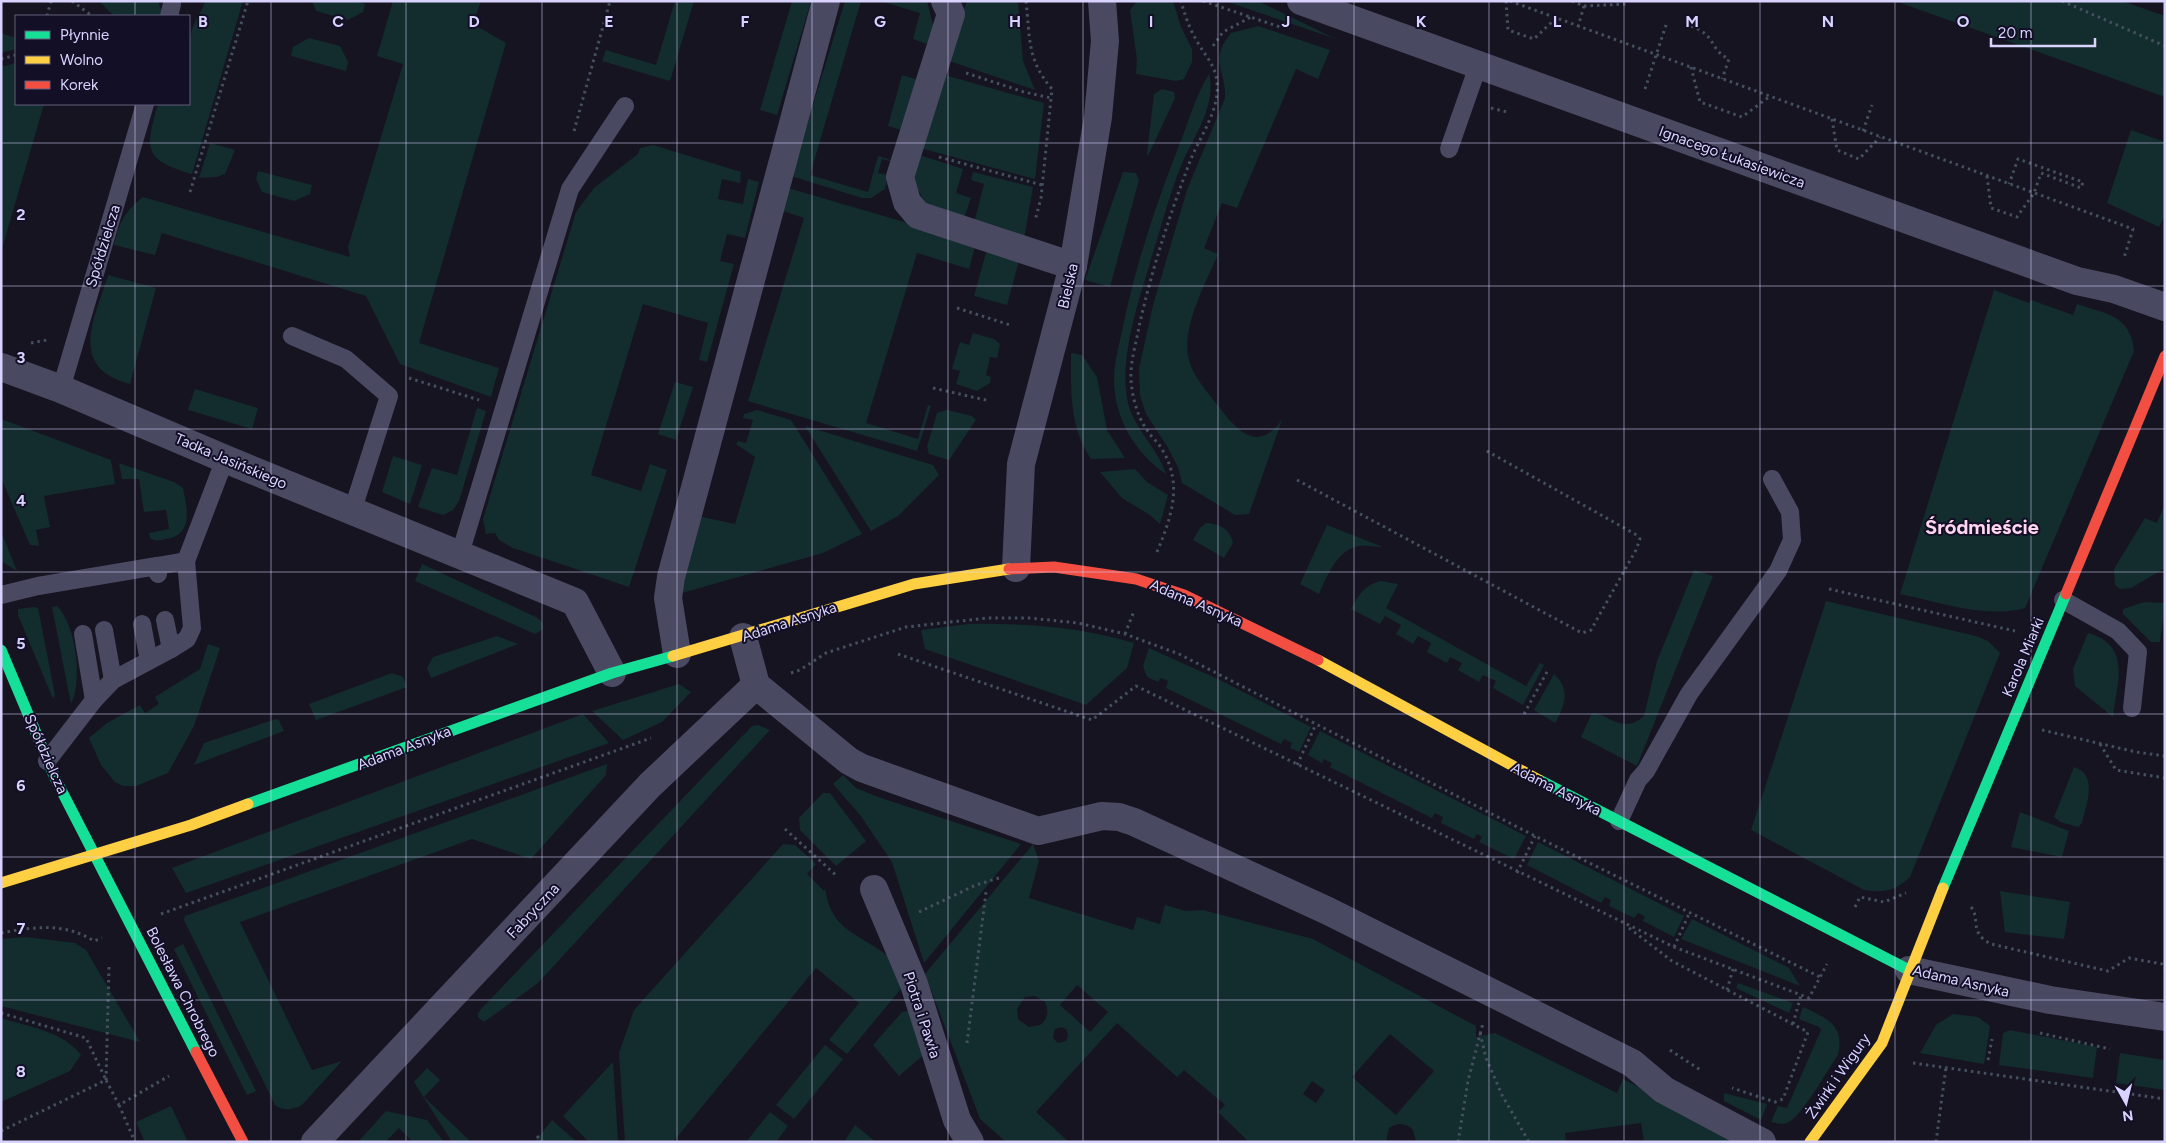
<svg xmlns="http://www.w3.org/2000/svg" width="2166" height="1143" viewBox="0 0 2166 1143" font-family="Figtree,sans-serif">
<rect width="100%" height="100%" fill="#161421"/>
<g fill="#132c2d" fill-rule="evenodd">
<polygon points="99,1 158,1 163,16 114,16"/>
<path d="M205 1H243L192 174C143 160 145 149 158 104H189C189 78 184 46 195 22 198 14 203 10 205 1Z"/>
<polygon points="312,1 357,1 365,4 363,12 348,20 316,11"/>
<path d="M393 1H481L473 24 506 43 419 343 499 368 491 397 400 364 366 296 162 233 155 255 114 245C120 221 124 212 143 197L350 257 348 247 403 64 377 56Z"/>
<polygon points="675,1 694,1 670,81 602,61 606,50 656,65"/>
<polygon points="792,1 811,1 777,115 760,110"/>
<polygon points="845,1 861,1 810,175 868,192 878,156 894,161 894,162 882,159 878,173 888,175 885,189 871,198 862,198 791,176"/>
<polygon points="880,1 927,1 933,25 927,44 913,39 920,13"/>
<polygon points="967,1 1018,1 1023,61 1035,90 946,60"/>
<polygon points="1137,1 1173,1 1181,27 1192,49 1192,62 1184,79 1176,81 1136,74 1137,60 1130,10"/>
<polygon points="1225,1 1258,1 1336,39"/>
<polygon points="1895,1 2122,1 2165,16 2165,97"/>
<path d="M1258 26 1330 50 1318 79 1296 69 1237 208 1222 203 1204 248 1218 254C1206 283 1180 329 1189 360 1193 376 1206 390 1215 402 1235 427 1255 456 1282 420L1249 514 1235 515 1182 483 1178 467 1167 446 1146 414 1140 396 1139 369 1153 305 1187 190 1225 98C1226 68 1208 61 1231 33Z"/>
<polygon points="1,33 16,38 16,49 1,53"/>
<polygon points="309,38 340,46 348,62 346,71 291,56 293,47"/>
<polygon points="16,63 16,104 44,104 1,252 1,67"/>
<polygon points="941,74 1044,103 1035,179 920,148"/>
<path d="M1209 74C1217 106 1193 137 1181 166 1170 193 1163 221 1154 249 1142 292 1119 353 1127 398 1132 428 1157 446 1166 474 1135 453 1114 418 1114 379 1114 363 1119 346 1122 331 1135 266 1156 204 1180 143 1189 120 1196 95 1209 74Z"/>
<polygon points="902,75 919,80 905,131 888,126"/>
<polygon points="1162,89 1174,92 1175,98 1148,156 1147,154 1154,94"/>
<polygon points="2131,130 2165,142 2165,215 2159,227 2107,203"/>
<polygon points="210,143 235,150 225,174 217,177 199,178"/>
<polygon points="653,145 741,172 740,183 722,179 718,199 743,204 748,179 759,182 745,238 727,234 720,261 734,264 707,362 699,360 708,323 643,304 591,475 641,491 650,464 667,470 629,587 513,548 499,540 495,533 486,534 483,519 576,212 594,188 638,154 640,148"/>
<path d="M919 155 963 169 956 193 971 198 964 218 928 207C915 185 911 181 919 155Z"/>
<polygon points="258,171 312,185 310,194 294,201 262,192 256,179"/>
<polygon points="973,172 1033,187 1024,239 974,223 984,184 971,180"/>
<polygon points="1123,172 1136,173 1139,180 1110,287 1085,280"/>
<polygon points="788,188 976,243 969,269 917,253 866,423 918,439 928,405 931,406 917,451 748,401 804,218 783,211"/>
<polygon points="987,249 1020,257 1007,305 974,296"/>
<path d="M108 275 156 288 130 384C67 367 95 319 108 275Z"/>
<path d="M1994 290 2029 303 2031 300 2073 315 2077 304C2106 314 2131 315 2134 351L2025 608C1986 619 1939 602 1900 594Z"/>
<polygon points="973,333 994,339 1000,344 997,358 990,357 986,375 991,377 990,383 977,391 956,384 960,371 952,369 960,342 969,345"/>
<path d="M1071 353 1082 355 1097 377 1107 430 1125 458 1091 459C1069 426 1071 391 1071 353Z"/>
<polygon points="675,382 693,387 676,440 658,434"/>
<polygon points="195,389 258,408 252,429 188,410"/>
<polygon points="477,408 486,411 459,501 453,510 443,515 418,507 432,468 457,475"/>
<polygon points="757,410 791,420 862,534 823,553 682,593 693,515 735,524 755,457 736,444 738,441 746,443 753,420 743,418 744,414"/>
<polygon points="947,410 972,416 976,420 949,460 929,454 927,447 937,413"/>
<polygon points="1,419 111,460 115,484 44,496 50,527 36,530 39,546 30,545 1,478"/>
<polygon points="805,426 933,465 939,475 898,516 871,531"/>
<polygon points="393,456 422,465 410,504 382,492"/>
<path d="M119 463 174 482 183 488C187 508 194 535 166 539 160 540 156 542 150 538L149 533 169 529 166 510 144 512 139 479H122Z"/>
<polygon points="1135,469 1147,482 1168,495 1160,524 1150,515 1122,498 1100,472"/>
<polygon points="2165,504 2165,568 2131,588 2120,589 2115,585 2114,569 2145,518 2157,523"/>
<path d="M1206 523C1219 523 1230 529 1233 543L1224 558 1193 540 1200 528Z"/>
<path d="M1327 525 1383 547C1376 547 1367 545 1359 546 1337 550 1327 576 1319 594L1300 584Z"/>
<polygon points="1,531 17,571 1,561"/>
<polygon points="422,564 536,617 542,622 543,629 535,634 415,581"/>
<path d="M1694 570 1713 576 1637 766 1581 737 1592 713H1596C1614 720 1626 732 1644 716L1657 661Z"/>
<path d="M1381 581 1398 584 1386 608 1526 686 1540 663 1544 665 1523 705 1493 688 1496 681 1483 675 1479 682 1458 670 1462 663 1450 657 1447 663 1427 652 1431 643 1418 636 1413 644 1396 634 1401 625 1385 616 1380 624 1351 609C1359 595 1364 585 1381 581Z"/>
<path d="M1826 601 1976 636 1988 641 2000 653 1910 877C1896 891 1883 893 1864 890L1751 830Z"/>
<polygon points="2144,602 2165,603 2160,642 2151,642 2123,614 2123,609"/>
<path d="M57 606C76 625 83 680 71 704L52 607Z"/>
<polygon points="34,607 38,608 55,695 53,699 18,615 18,609"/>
<path d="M968 624C1025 623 1080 627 1134 643L1127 668 1086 705 925 649 921 630Z"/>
<path d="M2088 633C2132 645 2117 684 2113 717L2075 686 2073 669Z"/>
<polygon points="497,636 518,644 431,678 427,668 433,657"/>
<polygon points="208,644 220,648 194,726 168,773 136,786 123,786 115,782 101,765 89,738 107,723 140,705 145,713 159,704 155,697 200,669"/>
<polygon points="1149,648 1220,680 1311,727 1299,752 1290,748 1292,743 1284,739 1281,744 1166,688 1168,681 1161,678 1158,682 1147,677 1143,666"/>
<polygon points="392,673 403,677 407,687 316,720 309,704"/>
<path d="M1554 674C1571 690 1565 705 1555 723L1534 710Z"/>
<polygon points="679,684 691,692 662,722 623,740 592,711"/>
<polygon points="583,714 609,743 186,893 172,868"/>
<polygon points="276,719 279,720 284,731 194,765 204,743"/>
<polygon points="758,725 770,730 538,983 484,1022 478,1017 478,1013 482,1008 752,726"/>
<polygon points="1320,731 1526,836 1514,859 1479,842 1482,837 1477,834 1474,839 1441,823 1443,817 1435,813 1432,818 1330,767 1332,763 1324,759 1322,763 1308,755"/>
<path d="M607 764 606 775 531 859 472 839 240 922 312 1070 342 1061 302 1105C295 1110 282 1111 275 1105L184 920 185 916Z"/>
<path d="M2074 767C2099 775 2086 805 2082 823L2078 827 2060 822 2054 817Z"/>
<polygon points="843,775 856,788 878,797 1021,844 924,963 892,862 860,815 833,784"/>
<polygon points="823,793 830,793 866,841 836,866 800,830 799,818"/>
<polygon points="2020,812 2069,831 2062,857 2011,847"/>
<polygon points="1538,842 1684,916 1674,937 1643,921 1645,917 1638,913 1634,918 1609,906 1611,900 1605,897 1601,903 1527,865"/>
<path d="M783 844 795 845 816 864 807 874 824 891 825 889C832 933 860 933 889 957 896 963 901 976 905 984L847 1054 829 1040 859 1003 816 968 673 1142H625L619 1053 634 1010Z"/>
<path d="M1033 844 1039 861 1029 898 1133 930 1137 917 1160 924 1165 905 1186 911 1203 910 1313 939 1476 1026V1037L1495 1033 1617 1093 1623 1079 1734 1135 1731 1142H1644L1641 1123 1565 1133 1566 1142H1416L1413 1130C1406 1123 1398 1122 1389 1128L1386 1142H1249L1218 1112 1225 1105 1184 1070 1177 1077 1117 1023 1036 1112 1069 1142H1006L980 1119 925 974ZM1077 985 1108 1012 1090 1032 1060 1005ZM1035 996 1045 1002C1049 1011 1048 1019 1040 1025L1029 1027 1018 1019 1017 1009 1025 997ZM1062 1027 1067 1030 1068 1036 1066 1041 1058 1043 1053 1038 1055 1029ZM1390 1034 1434 1071 1396 1115 1352 1077ZM1312 1081 1325 1090 1316 1103 1303 1094Z"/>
<polygon points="2000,891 2070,902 2064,939 2005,932"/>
<polygon points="1692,919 1789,968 1800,986 1681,939"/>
<polygon points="26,937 75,943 86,950 140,1042 1,1006 1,939"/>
<polygon points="183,944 256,1091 247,1095 174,949"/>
<polygon points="1738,983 1793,1003 1789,1013 1736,988"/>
<path d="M1803 1007C1827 1018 1845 1025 1838 1055 1827 1070 1803 1116 1787 1123 1781 1125 1777 1123 1771 1122L1778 1106 1787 1108 1821 1030 1819 1027 1799 1019Z"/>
<polygon points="914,1010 927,1052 899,1076 873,1045 902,1012"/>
<polygon points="1953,1014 1978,1017 1990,1026 1984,1064 1920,1053 1936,1025"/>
<path d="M1 1018C29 1027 63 1031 81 1055L70 1071 1 1102Z"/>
<polygon points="2010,1030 2097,1047 2093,1078 1999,1065 2003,1033"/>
<polygon points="825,1045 843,1059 794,1119 776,1105"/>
<polygon points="2120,1053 2165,1060 2165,1090 2116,1083"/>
<polygon points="613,1062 618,1142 589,1142 563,1116"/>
<polygon points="427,1068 440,1080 424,1097 471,1142 452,1142 414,1082"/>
<polygon points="1724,1093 1767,1104 1761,1120 1724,1101"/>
<polygon points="171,1106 188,1142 145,1142 136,1122"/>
<polygon points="386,1111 427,1120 444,1142 413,1142 399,1128 385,1142 358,1142"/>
<polygon points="770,1112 788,1126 776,1142 746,1142"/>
<polygon points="552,1120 577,1142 535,1142"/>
<polygon points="855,1125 876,1142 844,1142"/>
</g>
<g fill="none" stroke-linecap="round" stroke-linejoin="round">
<g stroke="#44505f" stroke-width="3" stroke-dasharray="2.5 4" stroke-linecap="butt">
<polyline points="72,1 92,16"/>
<path d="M1026 1C1030 38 1027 60 1052 89L1041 198 1035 221"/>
<polyline points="1203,1 1280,27"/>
<polyline points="1506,1 1508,30 1534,39 1556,18"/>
<polyline points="1510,1 2133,229 2124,258"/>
<polyline points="1572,1 1584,6 1578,27"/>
<polyline points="2062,1 2165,46"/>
<polyline points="1584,6 1627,4"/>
<polyline points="47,16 51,1"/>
<path d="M1691 26C1718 36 1708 49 1729 59L1722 79"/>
<polyline points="1213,46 1223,32 1251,17"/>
<polyline points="1,59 16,55"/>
<polyline points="1691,67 1700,102 1742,117 1769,97"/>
<polyline points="966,73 1024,92 1051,98"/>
<polyline points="1645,89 1667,22"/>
<polyline points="1491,108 1507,112"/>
<polyline points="1832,119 1837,150 1859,159 1880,137"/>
<polyline points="574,131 610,1"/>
<polyline points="1863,131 1872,105"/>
<polyline points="939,157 1042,185"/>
<polyline points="1987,176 1991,208 2017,217 2034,193 2041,173 2081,188 2083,182 2018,159 2009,184"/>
<polyline points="190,192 248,1"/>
<polyline points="957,308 1010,325"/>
<polyline points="31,343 47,340"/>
<polyline points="409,378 479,400"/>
<polyline points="933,388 990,401"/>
<polyline points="1297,480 1582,633 1591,630 1636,550 1640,539 1635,534 1485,450"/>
<path d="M1157 552C1171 518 1183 485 1163 451 1159 443 1151 437 1147 430 1137 416 1132 396 1131 380 1130 362 1136 344 1139 327 1151 272 1169 217 1189 164 1198 139 1220 111 1217 83 1216 66 1206 57 1198 43 1190 30 1185 16 1181 1"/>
<polyline points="1829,589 2015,631"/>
<polyline points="1125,634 1134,611"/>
<polyline points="898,654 1092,720 1136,686 1674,947 1809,998 1827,964"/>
<polyline points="791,673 800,670 826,653 906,627 987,618 1029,618 1078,623 1125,634 1179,654 1535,836 1820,977"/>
<polyline points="1524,714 1548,670"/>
<polyline points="2042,730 2136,752 2165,756"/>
<polyline points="2100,744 2116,770 2165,778"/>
<polyline points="1297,765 1316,724"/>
<polyline points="785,829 838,877"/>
<polyline points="1517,873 1535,836"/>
<polyline points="1855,907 1860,897 1884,902 1906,893"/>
<path d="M1971 907C1981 919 1968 932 1991 944L2108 971 2129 958 2162 964 2165 969"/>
<polyline points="919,912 976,885 999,878"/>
<polyline points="161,914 651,738"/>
<polyline points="1629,928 1672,961 1808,1032 1783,1099 1775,1102 1732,1088"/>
<path d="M1 933C34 927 64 922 94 941L102 938"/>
<polyline points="1674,947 1689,914"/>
<polyline points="1727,990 1733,969"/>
<polyline points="1,1013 86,1038 106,1080"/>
<polyline points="1793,1024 1801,995"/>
<polyline points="1480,1033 1486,1058 1502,1095 1529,1142"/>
<polyline points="2040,1033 2110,1049"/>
<polyline points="967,1043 986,892"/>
<polyline points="1670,1050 1702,1071"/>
<polyline points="1988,1060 1992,1039"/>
<polyline points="1913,1063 2165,1099"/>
<polyline points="106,1080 109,966"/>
<polyline points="119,1105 135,1142"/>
<polyline points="1,1131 106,1080 119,1105 169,1076"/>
<polyline points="537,1136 542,1142"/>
<polyline points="1458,1142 1468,1081 1483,1023"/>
<polyline points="1936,1142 1946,1067"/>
</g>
<g stroke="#4a4962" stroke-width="18">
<polyline points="169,16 172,4"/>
<polyline points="1449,149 1478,66"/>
<polyline points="292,336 346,359 389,396 352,512"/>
<polyline points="61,389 145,104"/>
<polyline points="460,554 570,189 625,106"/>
<polyline points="157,566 186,561 225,459"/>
<polyline points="1,595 38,586 157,566 158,574"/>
<polyline points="2063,600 2118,631 2138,652 2132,708"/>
<polyline points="142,624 149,661"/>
<polyline points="104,630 113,680"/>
<polyline points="83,634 94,700"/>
<polyline points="171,649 187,639 192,628 186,561"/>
<polyline points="47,761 94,700 113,680 171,649 165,620"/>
<polyline points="1619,821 1638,780 1646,771 1689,694 1778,571 1792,540 1790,512 1772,479"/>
</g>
<g stroke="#4a4962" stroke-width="28">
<polyline points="945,1 951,14 900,177 907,202 918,215 1073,266"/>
<polyline points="1301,1 2077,281 2114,289 2165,307"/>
<polyline points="1,367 61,389 225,459 575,602 612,673"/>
<polyline points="1016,568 1021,464 1073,266 1098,117 1105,41 1102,1"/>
<polyline points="743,637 756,685 849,761 862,768 1038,831 1102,816 1119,817 1134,822 1328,911 1632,1063 1664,1090 1762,1142"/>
<polyline points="677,654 668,598 671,577 826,1"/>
<polyline points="874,889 914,984 957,1120 970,1142"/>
<polyline points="1909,970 2050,1000 2165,1017"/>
<polyline points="315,1142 650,785 756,685"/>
</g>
<g stroke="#16e098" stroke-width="11">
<polyline points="1,650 55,778 196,1052"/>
<polyline points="1539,780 1909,970"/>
<polyline points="248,804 612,673 673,656"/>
<polyline points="1943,888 2066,594"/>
</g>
<g stroke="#ffcf43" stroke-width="11">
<polyline points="673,656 914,584 1009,569"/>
<polyline points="1318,660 1539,780"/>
<polyline points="1,883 191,825 248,804"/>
<polyline points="1810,1142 1882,1043 1943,888"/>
</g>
<g stroke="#f24e42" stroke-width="11">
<polyline points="1009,569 1054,567 1136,579 1184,595 1318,660"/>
<polyline points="2066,594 2165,356"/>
<polyline points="196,1052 243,1142"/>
</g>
</g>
<path fill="none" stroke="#d9d4ff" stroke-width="1" stroke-opacity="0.55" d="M135 1V16M271 1V1142M406 1V1142M542 1V1142M677 1V1142M812 1V1142M948 1V1142M1083 1V1142M1218 1V1142M1354 1V1142M1489 1V1142M1624 1V1142M1760 1V1142M1895 1V1142M2031 1V1142M135 104V1142M1 143H2165M1 286H2165M1 429H2165M1 572H2165M1 714H2165M1 857H2165M1 1000H2165"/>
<g text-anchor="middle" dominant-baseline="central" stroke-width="4" stroke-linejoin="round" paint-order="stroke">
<g font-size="15" fill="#d9d4ff" stroke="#130f26">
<text transform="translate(1732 157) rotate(20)">Ignacego Łukasiewicza</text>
<text transform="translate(103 246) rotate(-73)">Spółdzielcza</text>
<text transform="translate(1068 286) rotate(-77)">Bielska</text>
<text transform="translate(231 461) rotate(23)">Tadka Jasińskiego</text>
<text transform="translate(1196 603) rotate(23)">Adama Asnyka</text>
<text transform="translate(789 622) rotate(-18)">Adama Asnyka</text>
<text transform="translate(2023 657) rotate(-67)">Karola Miarki</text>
<text transform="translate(404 748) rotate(-21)">Adama Asnyka</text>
<text transform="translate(46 754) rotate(66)">Spółdzielcza</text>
<text transform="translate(1556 789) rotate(27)">Adama Asnyka</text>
<text transform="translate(533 911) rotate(-47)">Fabryczna</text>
<text transform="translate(1961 981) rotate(13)">Adama Asnyka</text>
<text transform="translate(183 992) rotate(63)">Bolesława Chrobrego</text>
<text transform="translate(922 1015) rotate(72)">Piotra i Pawła</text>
<text transform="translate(1838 1076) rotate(-55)">Żwirki i Wigury</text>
</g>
<g font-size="20" font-weight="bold" fill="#ffd6f0" stroke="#130f26">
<text x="1982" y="527">Śródmieście</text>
</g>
</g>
<g font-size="16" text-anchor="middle" font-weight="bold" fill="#d9d4ff" stroke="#130f26" stroke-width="4" stroke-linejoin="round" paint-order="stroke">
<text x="203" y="27">B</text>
<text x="338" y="27">C</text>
<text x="474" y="27">D</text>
<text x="609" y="27">E</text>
<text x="745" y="27">F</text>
<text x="880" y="27">G</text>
<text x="1015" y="27">H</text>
<text x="1151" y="27">I</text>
<text x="1286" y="27">J</text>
<text x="1421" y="27">K</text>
<text x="1557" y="27">L</text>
<text x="1692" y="27">M</text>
<text x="1828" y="27">N</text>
<text x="1963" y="27">O</text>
<text x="21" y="220">2</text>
<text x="21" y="363">3</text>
<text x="21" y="506">4</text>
<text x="21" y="649">5</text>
<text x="21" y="791">6</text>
<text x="21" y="934">7</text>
<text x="21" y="1077">8</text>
</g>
<rect width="2166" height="1143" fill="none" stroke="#d9d4ff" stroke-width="5"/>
<rect x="15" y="15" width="175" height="90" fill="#130f26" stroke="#625e7d"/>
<rect x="25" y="31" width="25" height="8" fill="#16e098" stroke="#625e7d"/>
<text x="60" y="40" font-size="15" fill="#d9d4ff">Płynnie</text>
<rect x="25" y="56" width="25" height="8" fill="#ffcf43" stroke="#625e7d"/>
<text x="60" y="65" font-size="15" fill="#d9d4ff">Wolno</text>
<rect x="25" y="81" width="25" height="8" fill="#f24e42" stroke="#625e7d"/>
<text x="60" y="90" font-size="15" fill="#d9d4ff">Korek</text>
<g transform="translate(2126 1103) rotate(172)" stroke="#130f26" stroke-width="4" paint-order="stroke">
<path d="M0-4L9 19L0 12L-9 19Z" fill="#d9d4ff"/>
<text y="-8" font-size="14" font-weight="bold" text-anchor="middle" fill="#d9d4ff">N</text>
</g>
<path d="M1991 38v8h104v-8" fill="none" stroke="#d9d4ff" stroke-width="2.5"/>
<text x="1998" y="38" font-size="15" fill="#d9d4ff" stroke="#130f26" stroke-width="4" paint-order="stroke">20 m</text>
</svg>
